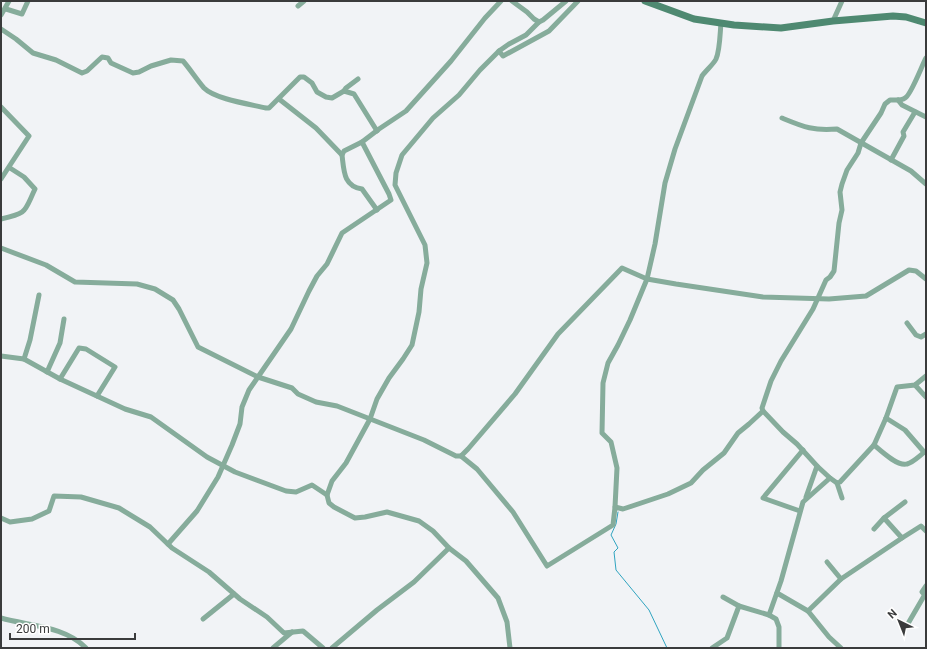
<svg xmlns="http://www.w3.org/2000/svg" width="927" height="649" viewBox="0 0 927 649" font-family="Roboto,sans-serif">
<rect width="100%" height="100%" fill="#f1f3f6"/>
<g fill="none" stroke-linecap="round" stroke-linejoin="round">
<polyline stroke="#30a4c0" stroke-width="1" points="618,512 616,524 611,535 618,548 614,552 616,570 649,610 667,648"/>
<g stroke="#86ac9b" stroke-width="5">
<polyline points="512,1 527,12 534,19 539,22"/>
<polyline points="298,6 304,1"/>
<polyline points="6,9 22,14 28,1"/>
<polyline points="1,15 9,1"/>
<polyline points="833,21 842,1"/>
<path d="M1 29 16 39 33 53 56 60 82 73 87 71 102 57 108 58 111 63 133 73 139 72 151 66 171 60 183 61C190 69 197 80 204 88 215 99 249 104 266 108H269L300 77H304L312 83 317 92 326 97 332 98 344 91 354 94 377 131"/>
<polyline points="499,51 503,56 549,31 578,1"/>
<polyline points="344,91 346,88 358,79"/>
<polyline points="279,99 316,128 342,155"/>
<polyline points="898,100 902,105 926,117"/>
<polyline points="1,107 29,136 1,179"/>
<path d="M782 118C804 127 813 131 837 129L911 171 926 184"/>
<path d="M362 142 344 151 342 155C344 170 343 186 362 189L377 210"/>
<polyline points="891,160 904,136 903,132 915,112"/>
<path d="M1 219C28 213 24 212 35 189L24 177 10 168"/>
<polyline points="1,248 46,265 75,282 137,284 155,289 173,300 179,309 198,347 258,377 292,388 298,394 316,402 337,406 424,440 456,456 461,456 468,449 515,394 558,334 622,268 647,279 676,284 763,297 829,299 866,296 909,270 916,271 926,279"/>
<polyline points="907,323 916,335 921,337 926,334"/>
<polyline points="1,356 24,359 60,379 125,409 151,417 207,457 235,472 286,491 296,492 312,485 327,495"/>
<polyline points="24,359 30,340 39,295"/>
<polyline points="47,372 60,343 64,319"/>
<polyline points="60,379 79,348 86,349 115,367 97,396"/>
<polyline points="915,385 926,397"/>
<polyline points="763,411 783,432 797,444 817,466 830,478"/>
<polyline points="886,418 905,430 924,452"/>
<path d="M874 445C881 451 898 467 907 464 914 462 920 455 926 451"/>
<path d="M461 456 477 469 513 512 547 566 613 525 615 507 623 509 668 494 691 483 703 470 724 453 738 433 749 424 763 411 762 408 771 381 781 361 813 309 826 280 830 277 834 271 839 223 842 210 840 192 842 184 847 170 858 153 861 143 881 113 885 104 890 100C895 100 901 101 905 98 911 95 922 65 926 58"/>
<polyline points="837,483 842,498"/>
<polyline points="806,497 817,466"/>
<path d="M615 507 617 468 611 442 602 433 603 383 608 363 618 345 630 320 647 279 655 244 665 183 675 149 702 76C706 70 713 65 716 59 720 50 720 33 721 23"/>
<polyline points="800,511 763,498 803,450"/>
<polyline points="1,518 10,522 32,519 49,511 54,496 81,497 119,508 150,527 172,548 209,572 240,599 267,617 284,633 303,631 323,648"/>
<polyline points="884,518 905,502"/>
<polyline points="874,529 884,518 902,538 921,526 926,531"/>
<polyline points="168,544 197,511 218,477 232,445 240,424 242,407 249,390 291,329 309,291 317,276 327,264 342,233 391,200 389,194 362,142 379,129 406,111 451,61 485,18 501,1"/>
<polyline points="827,562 841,579 902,538"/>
<polyline points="777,593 808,611 841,579"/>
<polyline points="926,596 922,592 926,586"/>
<polyline points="723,597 739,606"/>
<polyline points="808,611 829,637 841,648"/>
<polyline points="769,615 776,619 779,627 779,648"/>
<path d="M1 618C29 626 65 626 86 648"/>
<polyline points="203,619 234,594"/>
<polyline points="906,627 924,596"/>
<polyline points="273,648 292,632"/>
<polyline points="332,648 377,610 414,582 449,548"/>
<polyline points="510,648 507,622 498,598 466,561 449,548 433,531 419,521 387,512 365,517 355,518 334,507 329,503 327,495 332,481 346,463 370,419 377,399 389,378 403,359 412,345 419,312 421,289 427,263 425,245 395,185 396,173 402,155 433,118 459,95 480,70 499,51 509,44 526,35 539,22 543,20 566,1"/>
<polyline points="712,648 727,638 739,606 769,615 781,581 803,502 830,478 837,483 840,482 874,445 886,418 897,387 915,385 926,376"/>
</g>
<polyline stroke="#4e8971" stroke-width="7" points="645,1 694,19 734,25 781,28 833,21 893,16 906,17 926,23"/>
</g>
<rect width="927" height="649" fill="none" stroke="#3a3b3c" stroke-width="4"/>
<g transform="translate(899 621) rotate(317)" stroke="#ffffff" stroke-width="3" paint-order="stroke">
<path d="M0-3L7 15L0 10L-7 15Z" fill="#3a3b3c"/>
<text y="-6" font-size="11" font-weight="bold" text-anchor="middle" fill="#3a3b3c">N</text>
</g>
<path d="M10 633v6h125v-6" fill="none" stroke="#3a3b3c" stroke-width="2"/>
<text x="16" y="633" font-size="12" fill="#3a3b3c" stroke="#ffffff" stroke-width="3" paint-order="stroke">200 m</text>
</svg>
